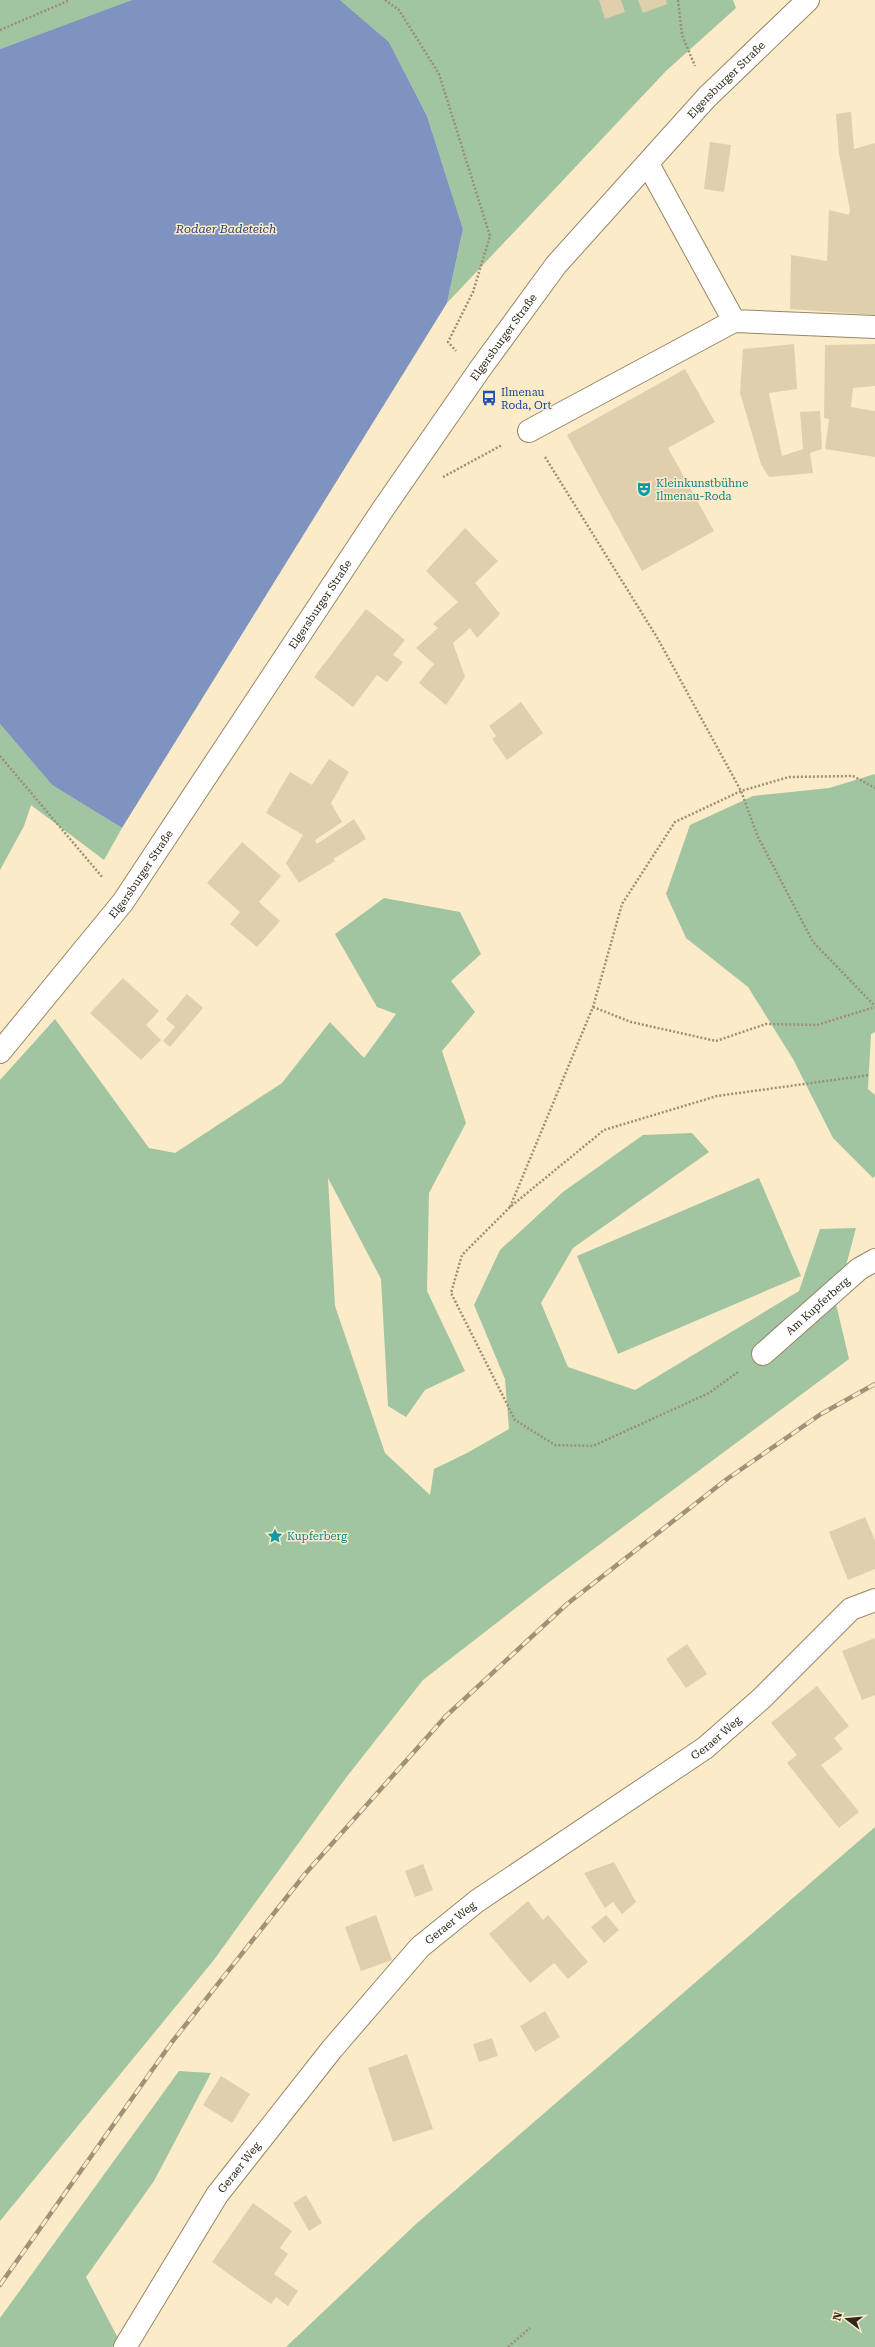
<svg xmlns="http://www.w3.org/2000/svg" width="875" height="2347" viewBox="0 0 875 2347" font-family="'Roboto Serif',serif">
<rect width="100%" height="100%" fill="#fcebc8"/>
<g fill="#a1c5a0">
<polygon points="0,0 133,0 0,49"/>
<polygon points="340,0 733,0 736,8 666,71 447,303 463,229 427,116 389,42"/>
<polygon points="0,724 52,785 122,828 104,860 31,805 24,826 0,870"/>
<polygon points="875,774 875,1032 871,1034 868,1089 875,1095 875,1176 873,1178 833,1138 793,1059 748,987 686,938 666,894 690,825 753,796 829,788"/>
<polygon points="384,898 460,912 481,954 451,981 475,1012 442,1051 466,1123 429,1193 427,1291 465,1371 425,1390 406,1417 388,1406 381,1279 328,1178 335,1306 385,1453 430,1495 434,1469 467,1453 509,1429 505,1379 474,1305 500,1250 563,1192 643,1135 692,1133 709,1152 573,1248 541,1303 568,1367 635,1390 799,1291 820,1229 856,1228 836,1304 849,1359 548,1583 423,1680 345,1779 213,1961 0,2221 0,1080 55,1019 149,1148 175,1153 282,1083 330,1022 364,1058 396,1014 377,1007 335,934"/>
<polygon points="759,1178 801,1276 618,1354 577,1256"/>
<polygon points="875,1827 875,2347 286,2347 416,2224"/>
<polygon points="179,2071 211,2073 154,2181 86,2277 119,2340 112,2347 0,2347 0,2318"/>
</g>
<polygon fill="#7e93bf" points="132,0 340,0 389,42 427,116 463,229 447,303 122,828 52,785 0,724 0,49"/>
<g fill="#e0cfad">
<polygon points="599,0 621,0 625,12 605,19"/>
<polygon points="638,0 666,0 667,4 643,13"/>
<polygon points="851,112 854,149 875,143 875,315 790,309 791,255 827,261 829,210 849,215 850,210 839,153 836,114"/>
<polygon points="710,142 731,145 724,192 704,189"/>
<polygon points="794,344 797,389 769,393 782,456 803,449 800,412 820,411 822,449 810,453 813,473 769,477 761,464 740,393 743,349"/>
<polygon points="875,344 875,386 853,388 851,407 875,411 875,457 825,449 829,419 824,418 825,345"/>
<polygon points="685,369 715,422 668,448 714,531 642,571 567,435"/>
<polygon points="465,528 498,561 475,583 500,614 477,638 470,628 453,643 465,677 446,705 419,683 434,664 416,648 438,628 433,624 458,602 426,571"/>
<polygon points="366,609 405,640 393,655 403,662 387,682 377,675 353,707 314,677"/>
<polygon points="521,702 543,733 507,760 492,739 496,736 489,726"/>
<polygon points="329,759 349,772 331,803 342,822 315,840 317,844 354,819 366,839 333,859 335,861 299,883 286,863 303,835 266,813 290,772 312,785"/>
<polygon points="242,842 281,876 259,902 280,921 257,947 230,924 240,912 207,883"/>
<polygon points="123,978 159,1011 146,1025 161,1040 141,1060 90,1013"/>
<polygon points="187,994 203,1008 170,1047 163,1041 175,1027 166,1019"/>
<polygon points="865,1517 875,1540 875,1569 848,1580 829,1532"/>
<polygon points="875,1638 875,1695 862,1700 842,1651"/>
<polygon points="687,1644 707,1674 686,1688 666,1659"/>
<polygon points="817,1686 849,1726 834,1738 843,1749 821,1765 859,1812 839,1828 787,1763 797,1755 771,1723"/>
<polygon points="614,1862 636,1902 622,1914 613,1902 605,1908 584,1873"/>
<polygon points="423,1864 433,1890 415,1897 405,1871"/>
<polygon points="528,1901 543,1920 548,1915 588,1962 568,1979 554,1963 530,1983 489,1934"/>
<polygon points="376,1915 392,1960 361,1971 345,1927"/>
<polygon points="606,1915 619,1930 604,1943 591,1927"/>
<polygon points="545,2011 560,2037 535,2052 520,2026"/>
<polygon points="492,2038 498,2056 479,2062 473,2044"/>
<polygon points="407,2054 433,2129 393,2142 368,2068"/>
<polygon points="221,2076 250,2094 232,2123 203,2105"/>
<polygon points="306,2195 322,2223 309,2231 293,2203"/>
<polygon points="253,2203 292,2231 280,2248 288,2254 274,2274 298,2291 288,2306 276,2297 271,2304 212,2262"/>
</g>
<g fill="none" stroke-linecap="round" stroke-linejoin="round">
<g stroke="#978767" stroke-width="24">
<g id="minor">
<polyline points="648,164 734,321 875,327"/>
<polyline points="529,431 734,321"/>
<path id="s1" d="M0 1052 123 902 383 509 480 369 556 265 707 97 808 0"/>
<path id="s2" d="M763 1354 859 1269 875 1260"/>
<path id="s3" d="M125 2347 217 2195 332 2049 420 1947 477 1901 705 1748 762 1698 851 1609 875 1600"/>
</g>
</g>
<g stroke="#9b8f76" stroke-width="2.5" stroke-dasharray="2 2" stroke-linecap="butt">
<polyline points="385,0 399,10 439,74 490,236 473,292 448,342 456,351"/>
<polyline points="678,0 682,35 695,66"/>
<polyline points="0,30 70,0"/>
<polyline points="545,457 658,639 741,791 758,837 813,942 875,1006"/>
<polyline points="443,477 502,445"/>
<polyline points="0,756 103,878"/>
<polyline points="593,1007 631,1022 716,1041 766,1024 817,1025 875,1007"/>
<polyline points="510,1207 593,1007 622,904 675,822 741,791 789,777 853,776 875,788"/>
<polyline points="738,1372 709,1393 593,1446 555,1445 515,1420 451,1293 462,1255 510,1207 604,1130 717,1096 870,1075"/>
<polyline points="508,2347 530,2328"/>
</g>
<use href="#minor" stroke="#fff" stroke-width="22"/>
<g stroke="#9e9279" stroke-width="4.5">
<polyline id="rail" points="0,2285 172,2042 305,1874 446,1716 567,1604 727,1479 821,1414 875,1384"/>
</g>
<use href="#rail" stroke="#fcebc8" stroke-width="3" stroke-dasharray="9" stroke-linecap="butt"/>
</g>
<defs>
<g id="bus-bare" transform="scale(1.2)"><path d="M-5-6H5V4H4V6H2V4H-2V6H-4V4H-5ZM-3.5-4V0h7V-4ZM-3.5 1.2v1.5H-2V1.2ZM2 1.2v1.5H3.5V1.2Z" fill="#1a4fb4" stroke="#fcebc8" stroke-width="2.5" paint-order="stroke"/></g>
<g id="theatre-bare" transform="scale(1.2)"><path d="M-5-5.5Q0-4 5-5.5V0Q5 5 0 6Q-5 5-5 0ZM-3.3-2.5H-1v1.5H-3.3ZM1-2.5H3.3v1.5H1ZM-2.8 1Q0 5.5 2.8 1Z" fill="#0f9aa8" stroke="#fcebc8" stroke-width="2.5" paint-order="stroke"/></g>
<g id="sight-bare" transform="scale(1.2)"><path d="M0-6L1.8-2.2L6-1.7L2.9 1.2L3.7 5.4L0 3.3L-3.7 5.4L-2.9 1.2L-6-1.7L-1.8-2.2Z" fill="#0f9aa8" stroke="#fcebc8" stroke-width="2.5" paint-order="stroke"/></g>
</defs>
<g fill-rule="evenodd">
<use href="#bus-bare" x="489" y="398"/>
<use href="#theatre-bare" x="644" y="489"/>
<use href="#sight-bare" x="275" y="1536"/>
</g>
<g text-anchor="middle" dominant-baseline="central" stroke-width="3" stroke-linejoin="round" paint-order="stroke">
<g font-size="11" fill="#2f281b" stroke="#fcebc8">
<text stroke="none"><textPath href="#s1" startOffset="1216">Elgersburger Straße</textPath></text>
<text stroke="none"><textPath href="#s1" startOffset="875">Elgersburger Straße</textPath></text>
<text stroke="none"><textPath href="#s1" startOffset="551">Elgersburger Straße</textPath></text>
<text stroke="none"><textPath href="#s1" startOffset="227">Elgersburger Straße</textPath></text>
<text stroke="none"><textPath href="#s2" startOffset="73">Am Kupferberg</textPath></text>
<text stroke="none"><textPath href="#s3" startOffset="861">Geraer Weg</textPath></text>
<text stroke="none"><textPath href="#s3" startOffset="537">Geraer Weg</textPath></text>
<text stroke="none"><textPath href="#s3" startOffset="213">Geraer Weg</textPath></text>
</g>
<g font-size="11" fill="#164399" stroke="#fcebc8" text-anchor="start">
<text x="501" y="392">Ilmenau<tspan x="501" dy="13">Roda, Ort</tspan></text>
</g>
<g font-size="11" fill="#0d838f" stroke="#fcebc8" text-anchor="start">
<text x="656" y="483">Kleinkunstbühne<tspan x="656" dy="13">Ilmenau-Roda</tspan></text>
<text x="287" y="1536">Kupferberg</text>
</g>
<g font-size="12" font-style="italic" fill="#2b447c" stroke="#fcebc8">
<text x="226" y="229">Rodaer Badeteich</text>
</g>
</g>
<g transform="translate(847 2319) rotate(286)" stroke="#fcebc8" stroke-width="3" paint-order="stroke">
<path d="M0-3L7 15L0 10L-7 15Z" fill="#2f281b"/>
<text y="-6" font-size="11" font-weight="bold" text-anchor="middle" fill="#2f281b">N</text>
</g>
</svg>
